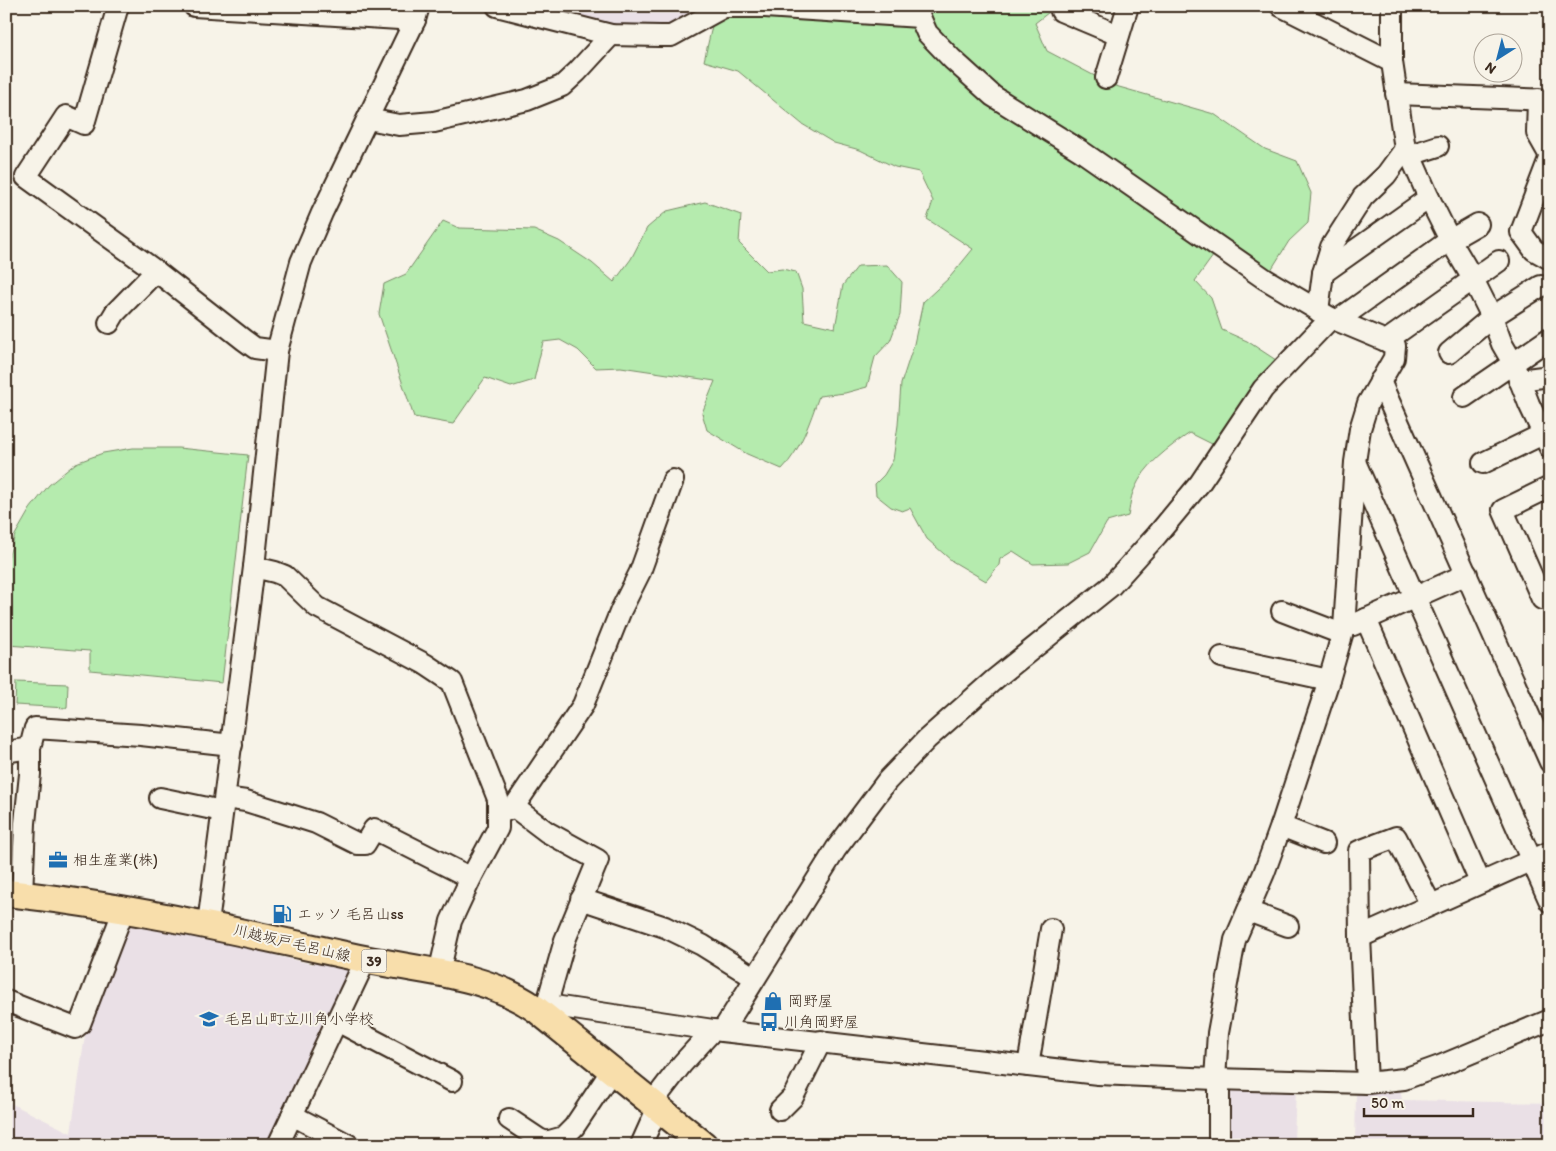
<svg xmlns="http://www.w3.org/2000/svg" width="1556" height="1151" viewBox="0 0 1556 1151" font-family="Itim,'Klee One',sans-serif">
<rect width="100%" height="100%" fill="#f7f3e8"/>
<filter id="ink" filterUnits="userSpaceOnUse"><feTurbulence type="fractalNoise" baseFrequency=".02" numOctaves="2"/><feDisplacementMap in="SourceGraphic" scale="10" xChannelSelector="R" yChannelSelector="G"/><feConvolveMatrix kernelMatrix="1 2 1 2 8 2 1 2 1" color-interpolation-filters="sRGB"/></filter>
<g filter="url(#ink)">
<g fill="#eae0e6">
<polygon points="515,6 715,6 674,30 609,30"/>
<polygon points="125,925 267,950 277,956 312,964 322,961 351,968 270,1145 6,1145 6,1101 71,1133 85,1035 95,1002"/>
<polygon points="1296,1088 1294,1141 1320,1145 1222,1145 1222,1089"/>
<polygon points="1400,1088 1402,1100 1550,1103 1550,1145 1355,1145 1356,1091"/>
</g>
<g fill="#b5ebae" stroke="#788a66">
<path d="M728 6H1048L1053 9 1035 23 1047 51 1112 85 1214 114 1265 149 1297 161 1311 193 1308 223 1289 241 1271 270 1242 271 1213 256 1195 281 1211 298 1222 330 1247 341 1279 362 1216 446 1190 433C1168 448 1145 464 1134 490 1130 498 1130 508 1128 516L1107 522 1090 552 1068 563 1033 564 1013 551 1000 559 999 565 986 581 952 561 927 539 910 508 902 511 891 507 876 495 875 484 884 475 893 460 898 425 901 384 914 344 923 302 950 277 973 249 927 219 933 201 919 172 895 167 860 150 834 143 802 124 738 71 704 61 713 22Z"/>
<path d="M705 202 741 215 739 243 767 271 782 269 796 272 802 289 804 321 835 328 843 285 858 266 887 265 902 282 900 315 890 341 875 357 867 387 845 393 819 396C810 421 801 450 782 469L747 454 707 430 702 413 715 381 621 367 596 368 578 350 560 340 543 342 534 380 511 387 485 378 453 424 414 417 379 314 384 284 406 274 443 221 459 228 534 230 559 241 592 263 614 282 631 259 647 228 667 211Z"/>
<polygon points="133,448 178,448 248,455 222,683 90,670 90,651 7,645 6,565 15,535 30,509 49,485 76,463 103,453"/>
<polygon points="16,682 68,684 67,708 15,705"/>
</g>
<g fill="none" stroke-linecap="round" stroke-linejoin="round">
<g stroke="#3b2a1e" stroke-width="24">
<g id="minor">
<polyline points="118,6 84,124 66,116 26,177 156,271 244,340 255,348 277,351"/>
<polyline points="194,6 415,20"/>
<polyline points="497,6 611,35 660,36 671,36 724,7 765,7 920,17 927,33 952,59 993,96 1081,151 1265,279 1331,318 1386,341 1395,346 1394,358 1368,403 1360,429 1355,462 1344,628 1329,680 1281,826 1264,873 1235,940 1218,1033 1215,1079"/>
<polyline points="1281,6 1392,62"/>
<polyline points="1392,6 1392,62 1405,149 1410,155 1429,198 1450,240 1473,279 1492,317 1502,344 1513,363 1529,404 1550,448"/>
<polyline points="1061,11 1118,35"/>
<polyline points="1106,78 1128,6"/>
<polyline points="1396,94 1550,100"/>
<polyline points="1538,99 1537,133 1550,156"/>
<polyline points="368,119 399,125 434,122 527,100 562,86 577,72 611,35"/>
<polyline points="1410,155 1438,146"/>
<polyline points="1550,156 1521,232 1534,250 1550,259"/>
<polyline points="1323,273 1429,198"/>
<polyline points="1318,311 1323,273 1331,247 1363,197 1386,175 1405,149"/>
<polyline points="1338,320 1450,240 1478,224"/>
<polyline points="109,323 115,313 156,271"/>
<polyline points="1386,341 1499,261"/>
<polyline points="1449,353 1492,317 1541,286"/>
<polyline points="1519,380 1550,376"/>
<polyline points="1380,381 1550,762"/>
<polyline points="1464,397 1550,338"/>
<polyline points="1483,463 1543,434"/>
<polyline points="1356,464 1550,902"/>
<polyline points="1550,487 1503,510 1542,599 1550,596"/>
<polyline points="254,567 275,572 285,576 317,607 425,664 452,682 498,799 498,828 471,878 451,921 439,973"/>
<polyline points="1282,611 1342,634"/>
<polyline points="1366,619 1480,882"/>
<polyline points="1353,625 1467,574"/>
<polyline points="1222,657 1329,680"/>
<polyline points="6,752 30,748"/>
<polyline points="160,798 222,811"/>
<polyline points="225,798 246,801 316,823 358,844 365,844 374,829 471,878"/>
<polyline points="514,807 547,832 598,860 565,940 546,1007"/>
<polyline points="498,814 514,807 583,705 621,610 640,572 673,480"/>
<polyline points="1281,826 1324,843"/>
<polyline points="22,895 25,823 30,774 30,748 35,728 141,735 232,745"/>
<polyline points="581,899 665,927 702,945 755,978"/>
<polyline points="1248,911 1288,926"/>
<polyline points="208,924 254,567 277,351 301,262 322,213 415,20 419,6"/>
<polyline points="1360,937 1550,852"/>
<polyline points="6,1001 75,1028 80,1024 124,909"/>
<polyline points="536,1009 554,1006 713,1030 1098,1074 1215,1079 1367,1083 1404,1079 1440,1066 1550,1020"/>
<polyline points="337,1021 452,1081"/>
<polyline points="723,1030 836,849 887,781 927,739 995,679 1111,586 1157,535 1200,483 1263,389 1331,318"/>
<polyline points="1028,1066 1051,929"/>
<polyline points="1367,1083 1360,937 1359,851 1396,837 1431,905"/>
<polyline points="652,1103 682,1064 713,1030"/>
<polyline points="780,1110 793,1097 821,1041"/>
<polyline points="292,1115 349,1145"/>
<polyline points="509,1119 539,1139 546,1142 564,1137 574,1127 612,1070"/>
<polyline points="278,1145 366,959"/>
<polyline points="641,1145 658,1107"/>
<polyline points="1219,1145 1219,1079"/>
</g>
</g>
<g stroke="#3b2a1e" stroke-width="30">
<path id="major" d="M6 893C129 906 244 933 364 959 422 971 486 974 536 1009L704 1145"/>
</g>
<use href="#minor" stroke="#f7f3e8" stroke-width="20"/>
<use href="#major" stroke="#f8deab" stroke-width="26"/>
</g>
</g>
<defs>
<g id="office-bare" transform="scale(1.5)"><path d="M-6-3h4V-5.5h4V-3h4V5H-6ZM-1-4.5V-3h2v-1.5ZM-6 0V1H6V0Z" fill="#1f6fb2" stroke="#f7f3e8" stroke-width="2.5" paint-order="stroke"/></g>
<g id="fuel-bare" transform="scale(1.5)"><path d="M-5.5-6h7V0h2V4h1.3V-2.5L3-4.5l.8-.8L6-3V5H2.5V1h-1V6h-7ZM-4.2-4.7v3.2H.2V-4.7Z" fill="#1f6fb2" stroke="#f7f3e8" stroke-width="2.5" paint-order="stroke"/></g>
<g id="shop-bare" transform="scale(1.5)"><path d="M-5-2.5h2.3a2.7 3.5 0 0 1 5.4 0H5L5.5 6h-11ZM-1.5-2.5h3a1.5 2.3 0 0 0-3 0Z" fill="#1f6fb2" stroke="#f7f3e8" stroke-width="2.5" paint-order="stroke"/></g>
<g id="school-bare" transform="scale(1.5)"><path d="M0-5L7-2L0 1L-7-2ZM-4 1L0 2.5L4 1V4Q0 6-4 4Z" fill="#1f6fb2" stroke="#f7f3e8" stroke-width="2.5" paint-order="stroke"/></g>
<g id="bus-bare" transform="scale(1.5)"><path d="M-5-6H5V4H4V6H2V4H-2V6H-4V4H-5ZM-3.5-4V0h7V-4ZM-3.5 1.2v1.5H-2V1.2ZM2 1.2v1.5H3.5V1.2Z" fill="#1f6fb2" stroke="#f7f3e8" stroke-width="2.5" paint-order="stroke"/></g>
</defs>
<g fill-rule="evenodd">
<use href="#office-bare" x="58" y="860"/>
<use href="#fuel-bare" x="282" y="914"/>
<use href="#shop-bare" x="773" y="1001"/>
<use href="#school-bare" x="209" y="1019"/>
<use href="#bus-bare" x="769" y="1022"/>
</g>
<g text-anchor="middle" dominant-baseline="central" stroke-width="4" stroke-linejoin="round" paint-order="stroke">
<rect fill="#f7f3e8" stroke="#73665b" stroke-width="1" x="361.5" y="949.5" width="25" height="23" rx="4"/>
<g font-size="14" font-weight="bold" fill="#3b2a1e">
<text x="374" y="961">39</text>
</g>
<g font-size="15" fill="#3b2a1e" stroke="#f7f3e8" text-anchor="start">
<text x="73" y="860">相生産業(株)</text>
<text x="297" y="914">エッソ 毛呂山ss</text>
<text x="788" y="1001">岡野屋</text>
<text x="224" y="1019">毛呂山町立川角小学校</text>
<text x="784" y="1022">川角岡野屋</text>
</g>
<g font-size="15" fill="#3b2a1e" stroke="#f7f3e8">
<text transform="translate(292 943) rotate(13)">川越坂戸毛呂山線</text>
</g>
</g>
<rect width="1556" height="1151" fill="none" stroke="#f7f3e8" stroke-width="25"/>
<rect x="12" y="12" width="1531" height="1126" fill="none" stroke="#3b2a1e" stroke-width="2" filter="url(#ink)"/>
<g transform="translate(1498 58) rotate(216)"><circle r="24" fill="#f7f3e8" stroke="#aca397"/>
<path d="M0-4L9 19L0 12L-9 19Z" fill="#1f6fb2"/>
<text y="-8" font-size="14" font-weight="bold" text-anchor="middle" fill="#3b2a1e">N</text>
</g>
<path d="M1364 1108v8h109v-8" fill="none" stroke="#3b2a1e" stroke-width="2.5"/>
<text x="1371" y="1108" font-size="15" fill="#3b2a1e" stroke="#f7f3e8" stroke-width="4" paint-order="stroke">50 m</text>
</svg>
